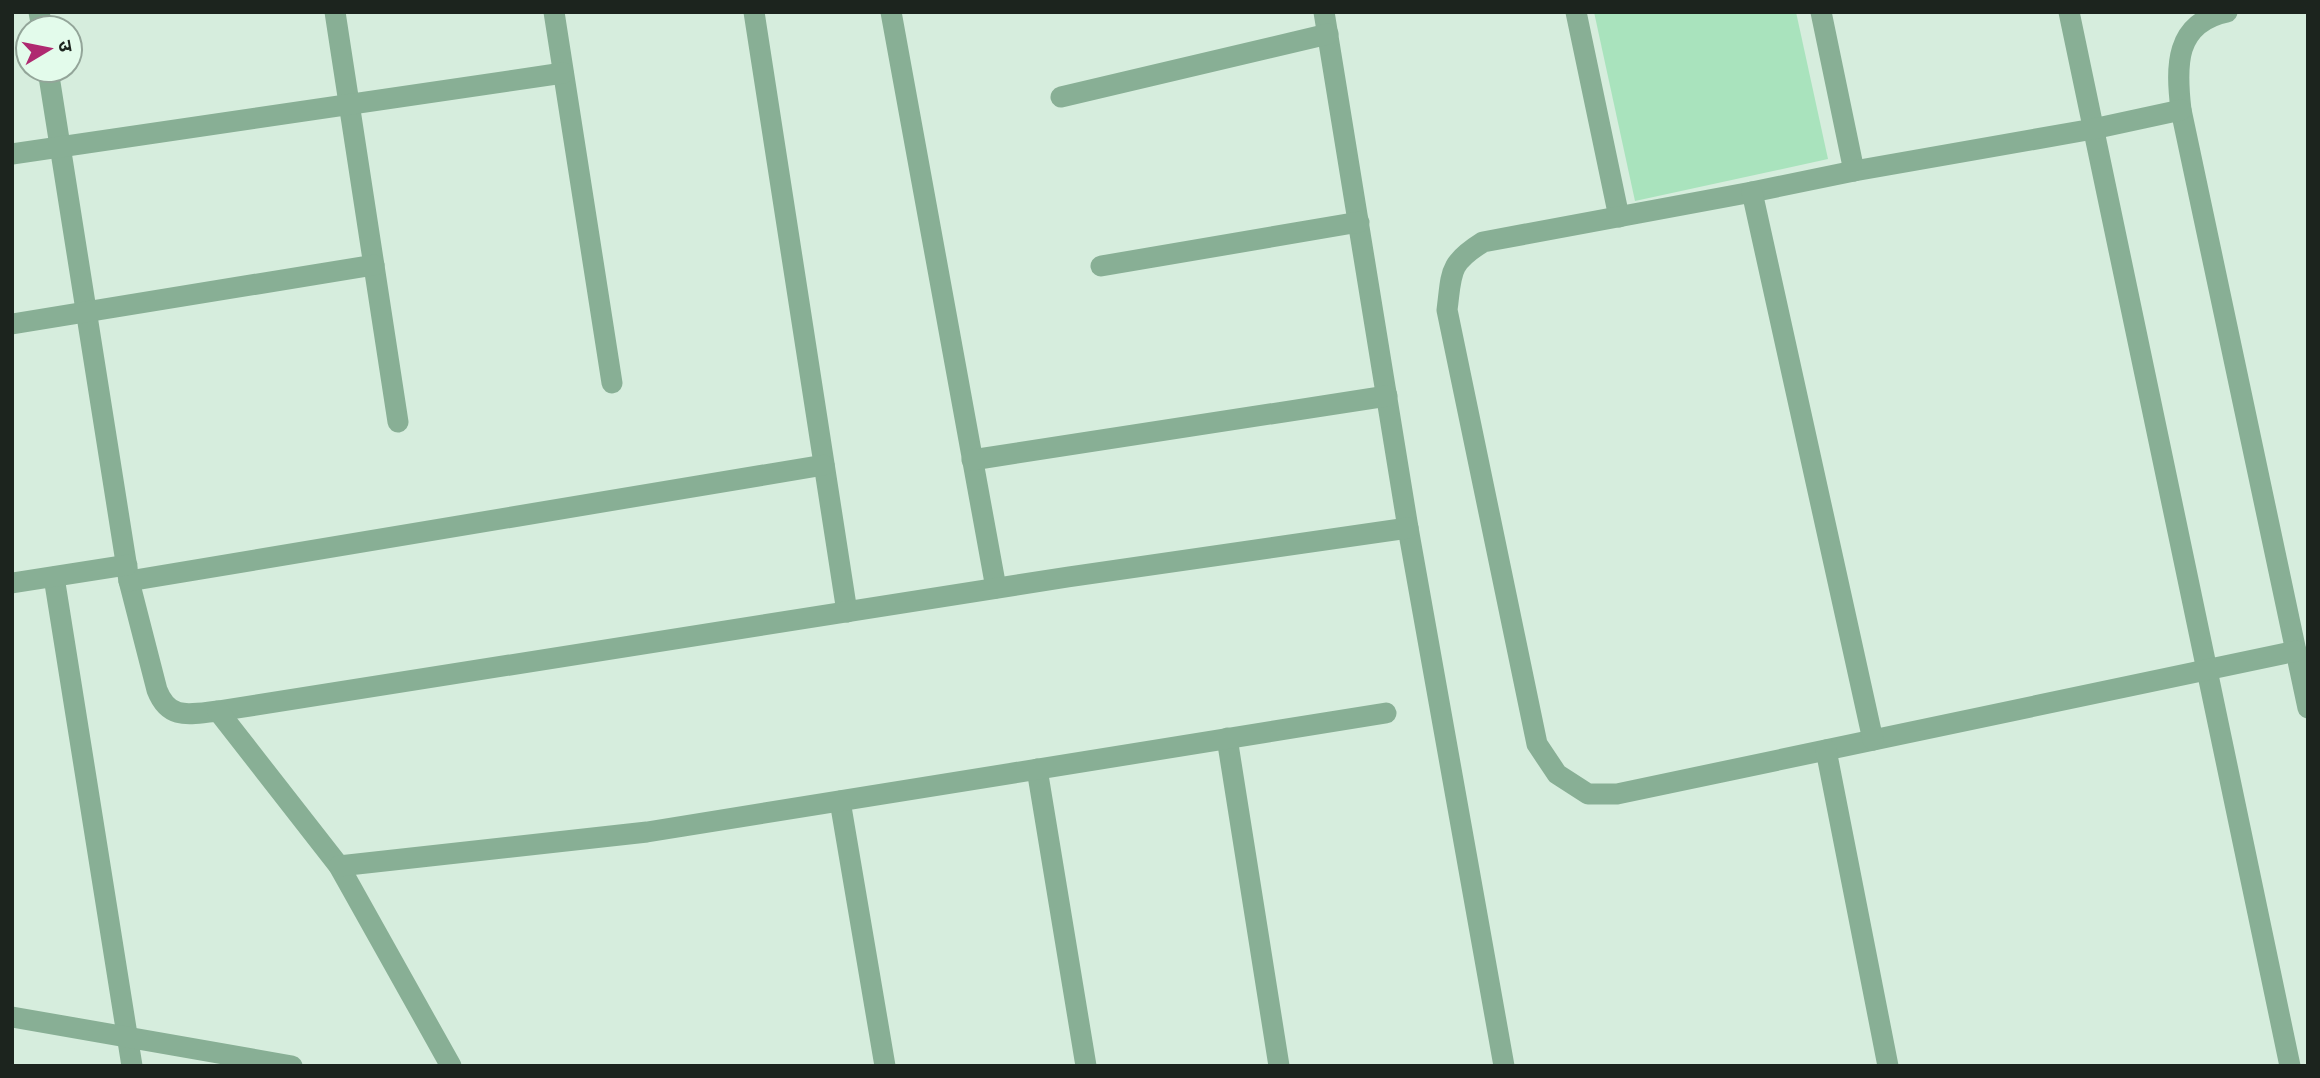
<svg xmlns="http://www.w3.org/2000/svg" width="2320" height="1078" viewBox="0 0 2320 1078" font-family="'DM Sans','Noto Sans Devanagari',sans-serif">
<rect width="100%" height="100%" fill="#d6eddd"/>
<polygon fill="#a9e3bd" points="1594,12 1796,12 1828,159 1635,201"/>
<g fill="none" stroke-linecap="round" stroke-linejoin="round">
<g stroke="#88af95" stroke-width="21">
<polyline points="39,12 42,28"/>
<polyline points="335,12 398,422"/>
<polyline points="554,12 612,383"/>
<polyline points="754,12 847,612"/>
<polyline points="891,12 996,588"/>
<polyline points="1324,12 1408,528 1504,1066"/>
<polyline points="1576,12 1619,217"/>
<polyline points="1821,12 1854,171"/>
<polyline points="2069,12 2290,1066"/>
<path d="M2227 12C2174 23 2176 67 2181 110L2308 708"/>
<path d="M48 70 129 581 157 690C169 721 190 714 218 711L1068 577 1408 528"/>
<polyline points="1061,97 1328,34"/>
<path d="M2181 110 2093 129 1854 171 1752 192 1483 242C1448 264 1452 272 1447 310L1537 744 1557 774 1588 794H1617L2296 651"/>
<polyline points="12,154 563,73"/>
<polyline points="1752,192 1873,740"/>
<polyline points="1101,266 1359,222"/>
<polyline points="12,324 374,265"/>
<polyline points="972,460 1387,396"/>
<polyline points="54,577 132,1066"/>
<polyline points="129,581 824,465"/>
<polyline points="12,583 127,565"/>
<polyline points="218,711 339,866 451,1066"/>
<polyline points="1227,738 1279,1066"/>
<polyline points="1826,750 1888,1066"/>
<polyline points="1037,769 1086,1066"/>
<polyline points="840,801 885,1066"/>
<polyline points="339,866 647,832 1386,713"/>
<polyline points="12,1017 292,1066"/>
</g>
</g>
<rect width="2320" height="1078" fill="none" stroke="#1c241e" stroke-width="28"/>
<g transform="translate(49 49) rotate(80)"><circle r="33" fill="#e3fbeb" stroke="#93a599" stroke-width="2"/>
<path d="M0-5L12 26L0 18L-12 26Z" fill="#af2970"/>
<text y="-10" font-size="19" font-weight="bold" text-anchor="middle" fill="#1c241e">उ</text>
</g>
</svg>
